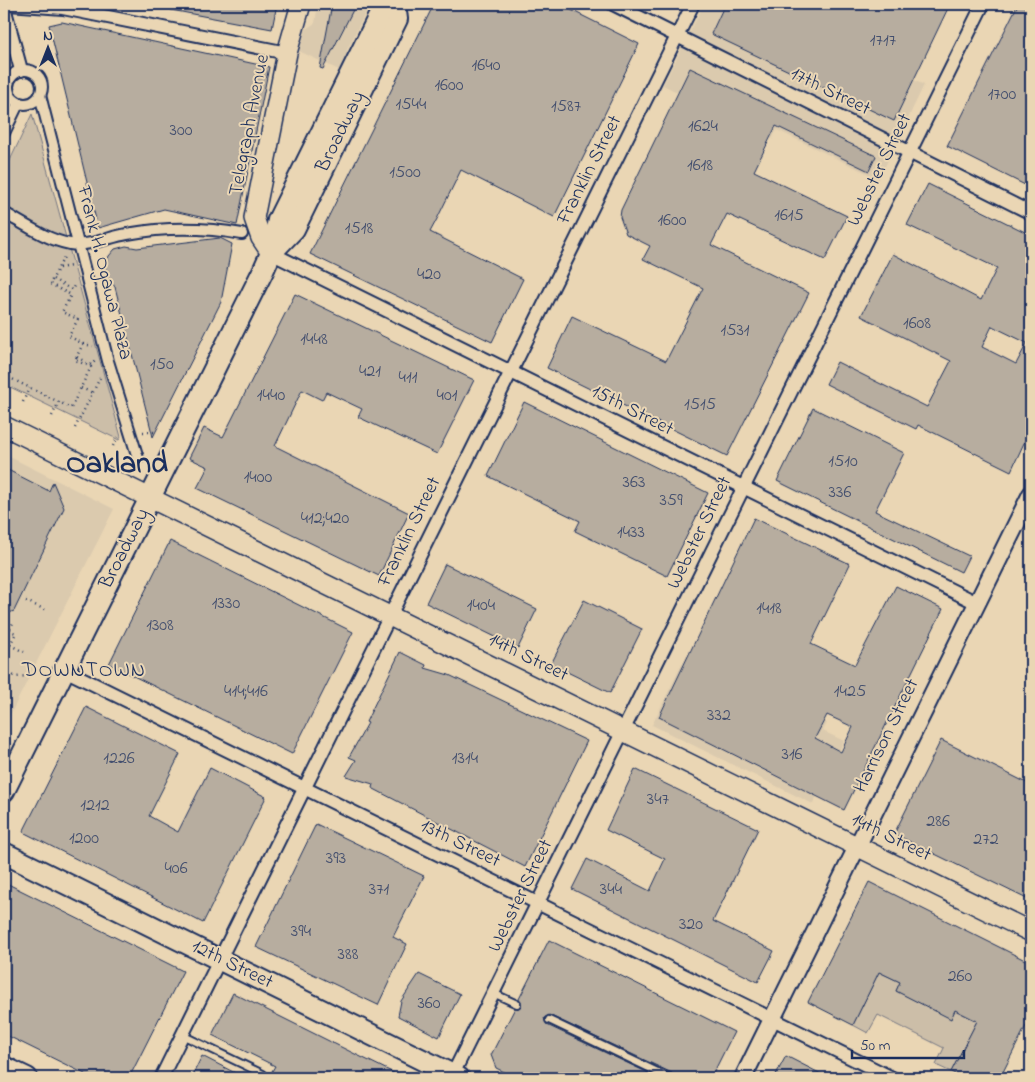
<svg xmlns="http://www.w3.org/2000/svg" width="1035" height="1082" viewBox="0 0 1035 1082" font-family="'Indie Flower',sans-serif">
<rect width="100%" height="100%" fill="#ead6b4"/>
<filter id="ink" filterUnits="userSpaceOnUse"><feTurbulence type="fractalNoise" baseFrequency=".02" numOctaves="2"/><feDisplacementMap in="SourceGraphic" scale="10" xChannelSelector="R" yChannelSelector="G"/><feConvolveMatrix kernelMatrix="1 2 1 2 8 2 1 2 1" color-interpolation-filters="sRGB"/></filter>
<g filter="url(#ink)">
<g fill="#dbcaae">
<polygon points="318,4 370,4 347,50 347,58 341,71 299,51 306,29 315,23"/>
<polygon points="704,4 838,4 823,35 924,85 879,179 777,130 772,139 663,85"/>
<polygon points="4,454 114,509 4,727"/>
<polygon points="687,654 827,723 823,731 844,741 813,804 652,725"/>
</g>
<g fill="#ccbea8" stroke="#747683">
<polygon points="32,114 121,437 119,440 4,384 4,173"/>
<polygon points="879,972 900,982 896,991 951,1018 955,1010 977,1021 951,1072 936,1065 944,1048 878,1015 868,1033 853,1025"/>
</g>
<g fill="#b7ad9f" stroke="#1b2f5e" fill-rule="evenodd">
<polygon points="172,4 277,4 272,29 171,10"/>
<polygon points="332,4 356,4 323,69 320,68"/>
<polygon points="434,4 559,4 639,44 554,217 461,170 437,219 430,232 523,279 492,342 310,254"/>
<polygon points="725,4 950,4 894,121 711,34"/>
<polygon points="1018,4 1031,4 1031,188 947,146"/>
<polygon points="62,22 269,67 237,225 164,209 98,228 49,25"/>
<polygon points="690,68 876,156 869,171 776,126 754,171 847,216 825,260 727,214 711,245 809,293 727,456 547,368 572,316 666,361 703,288 643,259 650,246 626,234 620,217 621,210"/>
<path d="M928 184 1031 235V428L1011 471 918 425 916 429 826 384 837 362 927 407 951 361 861 316 893 254 981 300 997 268 907 225ZM992 326 1027 343 1016 364 982 347Z"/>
<polygon points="220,238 232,244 221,302 153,437 115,287 107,276 105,265 109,256 115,249 126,246 137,248"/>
<polygon points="295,294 474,380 437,454 358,417 362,409 326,392 322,400 302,390 275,446 409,513 379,576 197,488 208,467 189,458 204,428 223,437"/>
<polygon points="524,402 708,493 667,576 575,531 580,521 488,476"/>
<polygon points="813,408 904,453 875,511 969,556 961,572 777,481"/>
<polygon points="4,468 49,491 53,482 64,508 14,611 4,615"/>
<path d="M754 518 850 564 811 644 855 665 896 586 943 609 844 810 659 717ZM827 715 853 727 841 752 815 738Z"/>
<polygon points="170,541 353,632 292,754 109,664"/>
<polygon points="445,564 537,609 518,648 426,603"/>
<polygon points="584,600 642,629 610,693 551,664"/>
<polygon points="400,652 426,665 425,668 449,675 587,741 525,867 372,788 373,784 346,776 356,760 349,757 368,723 366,722"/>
<polygon points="86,707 180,754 149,816 178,832 210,768 266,797 203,923 23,832"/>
<polygon points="941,740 1031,785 1031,901 894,834"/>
<polygon points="635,769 758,829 713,921 774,951 758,982 572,889 587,859 650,891 665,859 606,830"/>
<polygon points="316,824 424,876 393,937 407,944 378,1005 256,947"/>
<polygon points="4,882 183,971 129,1078 93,1078 4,1034"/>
<polygon points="869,882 1031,963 1031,1016 1000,1078 963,1078 951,1072 977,1021 955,1010 951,1019 896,991 900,982 879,972 853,1025 808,1002"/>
<polygon points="549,940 734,1032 711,1078 675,1078 672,1073 549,1015 544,1018 547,1025 659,1078 517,1078 496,1068 491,1055 515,1008 521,1006 519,999"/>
<polygon points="419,974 460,994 439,1037 398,1016 401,1001"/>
<polygon points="233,993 357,1055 404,1078 268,1078 275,1066 212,1035"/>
<polygon points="202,1056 245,1078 191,1078"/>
<polygon points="786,1056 829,1078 774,1078"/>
</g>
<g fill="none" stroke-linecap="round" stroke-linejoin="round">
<g stroke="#1b2f5e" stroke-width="10">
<g id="service">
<polyline points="493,993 517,1004"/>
<polyline points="549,1020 670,1078"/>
<polyline points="182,1035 263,1074"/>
</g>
</g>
<g stroke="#1b2f5e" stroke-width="14">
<g id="pedestrian">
<circle cx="25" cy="87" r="17"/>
<polyline points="40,95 108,361 138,458"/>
<polyline points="4,133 18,104"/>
<path d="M4 213C24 224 47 240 70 244 88 247 109 237 127 234 165 227 203 227 242 234"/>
</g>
</g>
<g stroke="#1b2f5e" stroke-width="16">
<g id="minor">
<polyline points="9,4 63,8 287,53"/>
<polyline points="613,4 1031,213"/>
<polyline points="4,7 21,70"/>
<polyline points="271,253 977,603"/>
<polyline points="65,670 892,1078"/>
<polyline points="161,1078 693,4"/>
<polyline points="451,1078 983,4"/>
</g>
</g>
<g stroke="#1b2f5e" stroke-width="20">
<polyline id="tertiary" points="743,1078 1031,494"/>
</g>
<g stroke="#1b2f5e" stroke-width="22">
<g id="secondary">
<polyline points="271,253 261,238 254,218 287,53 301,4"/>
<polyline points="4,426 1031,932"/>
</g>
</g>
<g stroke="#1b2f5e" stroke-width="24">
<g id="primary">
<polyline points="271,253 294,229 397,19 395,4"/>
<polyline points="4,791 263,271 271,253 278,220 381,12 394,4"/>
<polyline points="4,853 459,1078"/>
<polyline points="4,1067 27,1078"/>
</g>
</g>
<g stroke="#1b2f5e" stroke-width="2.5" stroke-dasharray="1 4" stroke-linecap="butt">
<polyline points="59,268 72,266"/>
<polyline points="53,279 72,290 75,284"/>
<polyline points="83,344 93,346"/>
<polyline points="77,357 91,365 96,360"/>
<polyline points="4,375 71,408 91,367 75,360 83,344 69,336 78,319 62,312 71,295 50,284 64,257 61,256"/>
<polyline points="81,388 93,393"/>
<polyline points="23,402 29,388"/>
<polyline points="52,416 59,402"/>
<polyline points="75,428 100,378"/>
<polyline points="143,432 157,432"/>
<polyline points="113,446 118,437"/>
<polyline points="26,601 48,611"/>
<polyline points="4,629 16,633 4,657"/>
<polyline points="10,629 13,623"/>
<polyline points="10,645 24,652"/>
<polyline points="4,671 16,677 28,676"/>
</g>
<use href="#service" stroke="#ead6b4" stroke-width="6"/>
<use href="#pedestrian" stroke="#ead6b4" stroke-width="10"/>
<use href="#minor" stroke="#ead6b4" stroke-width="12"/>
<use href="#tertiary" stroke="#ead6b4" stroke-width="16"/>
<use href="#secondary" stroke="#ead6b4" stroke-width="19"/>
<use href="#primary" stroke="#ead6b4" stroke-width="20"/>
</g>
</g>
<g text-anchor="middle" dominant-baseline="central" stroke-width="4" stroke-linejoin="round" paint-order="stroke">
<g font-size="18" fill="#424e6e">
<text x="883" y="41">1717</text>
<text x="486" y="66">1640</text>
<text x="449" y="86">1600</text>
<text x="1002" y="95">1700</text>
<text x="411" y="105">1544</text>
<text x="566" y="107">1587</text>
<text x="703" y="127">1624</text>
<text x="181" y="131">300</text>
<text x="700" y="166">1618</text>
<text x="405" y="173">1500</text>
<text x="789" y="216">1615</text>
<text x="672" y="221">1600</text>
<text x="359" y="229">1518</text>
<text x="429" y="275">420</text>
<text x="917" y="324">1608</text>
<text x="735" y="331">1531</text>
<text x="314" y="340">1448</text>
<text x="162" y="365">150</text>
<text x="370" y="372">421</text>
<text x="408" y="378">411</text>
<text x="271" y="396">1440</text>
<text x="447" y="396">401</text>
<text x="700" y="405">1515</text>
<text x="843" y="462">1510</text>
<text x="258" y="478">1400</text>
<text x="634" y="483">363</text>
<text x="840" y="493">336</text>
<text x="671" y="501">359</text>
<text x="325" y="519">412;420</text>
<text x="631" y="533">1433</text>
<text x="226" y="604">1330</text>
<text x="481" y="606">1404</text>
<text x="769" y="609">1418</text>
<text x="160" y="626">1308</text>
<text x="246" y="692">414;416</text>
<text x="850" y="692">1425</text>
<text x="719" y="716">332</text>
<text x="792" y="755">316</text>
<text x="119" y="759">1226</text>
<text x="465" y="759">1314</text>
<text x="658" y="800">347</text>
<text x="95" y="806">1212</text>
<text x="938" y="822">286</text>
<text x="84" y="839">1200</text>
<text x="986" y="840">272</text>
<text x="336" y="859">393</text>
<text x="176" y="869">406</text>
<text x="379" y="890">371</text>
<text x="611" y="890">344</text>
<text x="691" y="925">320</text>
<text x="301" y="932">394</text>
<text x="348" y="955">388</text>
<text x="960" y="977">260</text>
<text x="429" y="1004">360</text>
</g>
<g font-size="20" fill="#1b2f5e" stroke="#ead6b4">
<text transform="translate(830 92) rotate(26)">17th Street</text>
<text transform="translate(250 125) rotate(-79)">Telegraph Avenue</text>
<text transform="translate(341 132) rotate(-64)">Broadway</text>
<text transform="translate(590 170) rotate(-63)">Franklin Street</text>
<text transform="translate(880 170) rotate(-64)">Webster Street</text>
<text transform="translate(104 273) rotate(76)">Frank H. Ogawa Plaza</text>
<text transform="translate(632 411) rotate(27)">15th Street</text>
<text transform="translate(410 532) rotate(-64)">Franklin Street</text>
<text transform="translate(700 533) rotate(-64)">Webster Street</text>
<text transform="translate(125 549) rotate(-63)">Broadway</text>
<text transform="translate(528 658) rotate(26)">14th Street</text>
<text transform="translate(887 736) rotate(-64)">Harrison Street</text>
<text transform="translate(891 838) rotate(26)">14th Street</text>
<text transform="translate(460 844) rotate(26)">13th Street</text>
<text transform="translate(521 896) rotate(-64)">Webster Street</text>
<text transform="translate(232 965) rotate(26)">12th Street</text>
</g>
<g font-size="21" letter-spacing="1" fill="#1b2f5e" stroke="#ead6b4">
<text x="84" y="671">DOWNTOWN</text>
</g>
<g font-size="30" font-weight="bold" fill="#1b2f5e" stroke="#ead6b4">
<text x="117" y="465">Oakland</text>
</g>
</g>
<rect width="1035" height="1082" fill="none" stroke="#ead6b4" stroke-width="20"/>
<rect x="10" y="10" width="1015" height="1062" fill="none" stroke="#1b2f5e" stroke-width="2" filter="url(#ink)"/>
<g transform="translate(48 48)" stroke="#ead6b4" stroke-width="4" paint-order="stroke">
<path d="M0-4L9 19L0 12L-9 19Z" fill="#1b2f5e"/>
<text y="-8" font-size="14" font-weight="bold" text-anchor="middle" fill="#1b2f5e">N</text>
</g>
<path d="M852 1050v8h112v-8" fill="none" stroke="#1b2f5e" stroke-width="2.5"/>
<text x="860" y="1050" font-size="15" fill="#1b2f5e" stroke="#ead6b4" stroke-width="4" paint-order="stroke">50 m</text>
</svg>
